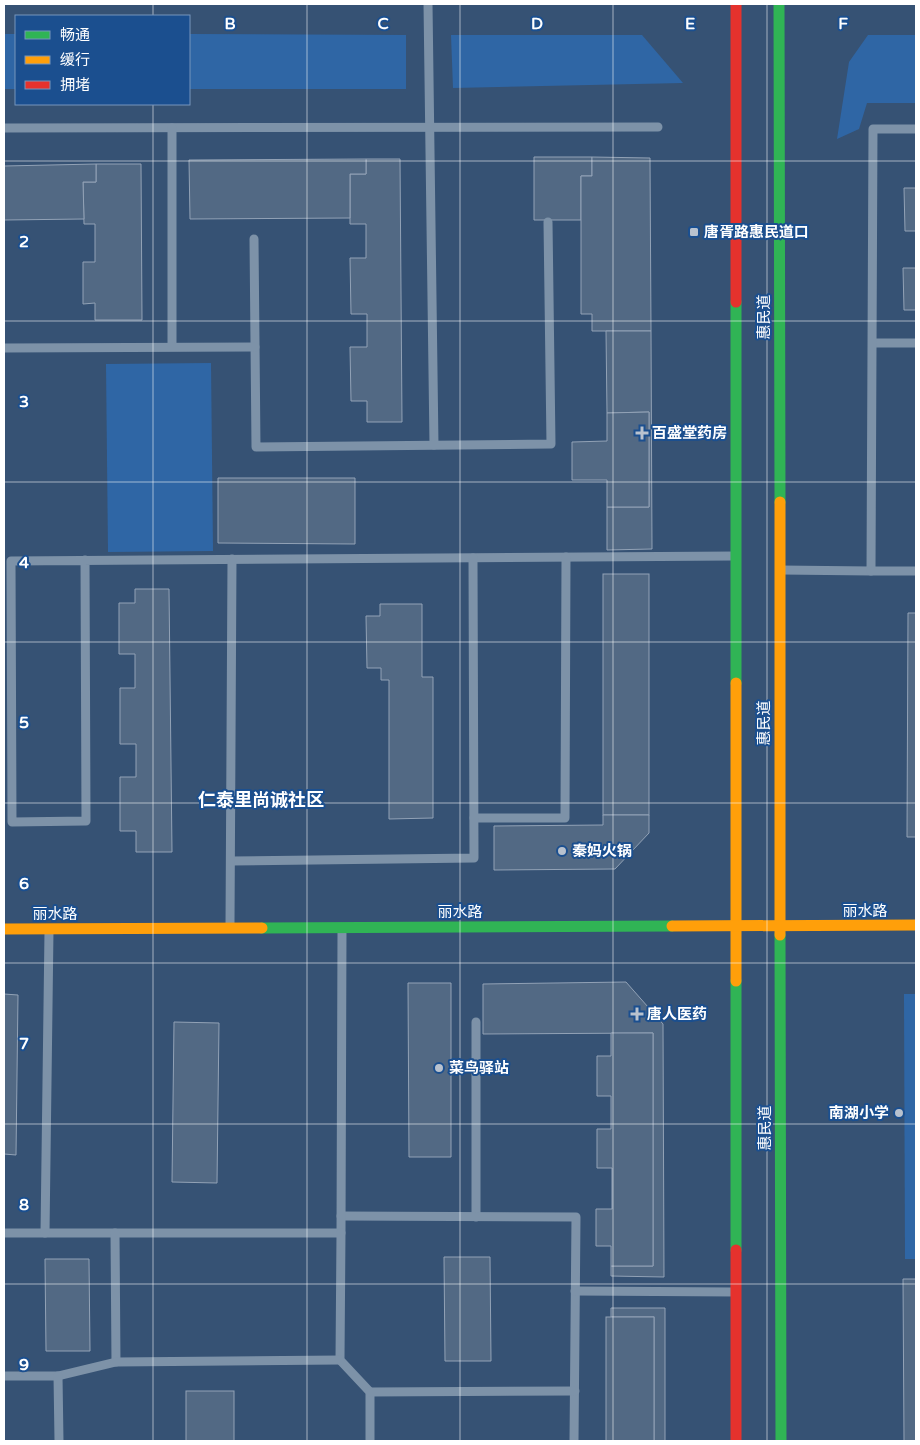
<svg xmlns="http://www.w3.org/2000/svg" width="920" height="1445" viewBox="0 0 920 1445" font-family="'Varela Round','Noto Sans SC',sans-serif">
<rect width="100%" height="100%" fill="#365274"/>
<g fill="#2f66a5">
<rect x="4" y="34" width="12" height="55"/>
<polygon points="189,34 406,35 406,89 189,89"/>
<polygon points="451,35 642,35 683,83 453,88"/>
<polygon points="868,35 916,35 916,103 867,103 859,129 837,139 849,62"/>
<polygon points="211,363 213,551 108,552 106,364"/>
<polygon points="904,994 916,994 916,1259 905,1259"/>
</g>
<g fill="#526984" stroke="#92a2b6">
<polygon points="534,157 592,157 592,176 581,176 581,220 534,220"/>
<polygon points="592,157 650,158 651,331 592,331 592,314 581,314 581,176 592,176"/>
<polygon points="366,159 400,159 402,422 367,422 367,401 351,401 350,347 367,347 367,314 351,314 350,258 366,258 366,224 350,224 350,174 366,174"/>
<polygon points="366,159 366,174 350,174 350,218 190,219 189,160"/>
<polygon points="96,164 141,164 142,320 95,320 95,303 83,304 83,262 95,262 95,224 84,224 83,182 96,182"/>
<polygon points="96,164 96,182 83,182 84,219 4,220 4,166"/>
<polygon points="904,188 916,188 916,259 916,231 905,231"/>
<polygon points="903,268 916,268 916,326 916,310 904,310"/>
<polygon points="606,331 651,331 652,549 607,550 607,507 649,507 649,412 607,413"/>
<polygon points="649,412 649,507 607,507 607,480 572,480 572,442 607,441 607,413"/>
<polygon points="218,478 355,478 355,544 218,543"/>
<rect x="603" y="574" width="46" height="241"/>
<polygon points="135,589 169,589 172,852 136,852 136,831 120,831 120,777 136,777 136,744 120,744 120,688 135,688 135,654 119,654 119,603 135,603"/>
<polygon points="380,604 422,604 422,677 433,677 433,818 389,819 389,680 381,680 381,668 367,668 366,616 380,616"/>
<polygon points="908,613 916,613 916,837 907,837"/>
<polygon points="603,815 649,815 649,833 615,869 494,870 494,826 603,825"/>
<polygon points="626,982 663,1024 664,1277 611,1276 611,1266 653,1266 653,1033 483,1034 483,984"/>
<polygon points="408,983 451,983 451,1157 409,1157"/>
<polygon points="4,994 18,995 16,1155 4,1154"/>
<polygon points="174,1022 219,1023 217,1183 172,1182"/>
<polygon points="611,1033 653,1033 653,1266 611,1266 611,1246 596,1246 596,1209 612,1209 612,1168 597,1168 597,1129 611,1129 611,1096 597,1096 597,1056 611,1056"/>
<polygon points="444,1257 490,1257 491,1361 445,1361"/>
<polygon points="45,1259 89,1259 90,1351 46,1351"/>
<polygon points="903,1279 916,1279 916,1441 904,1441"/>
<polygon points="611,1308 665,1308 665,1441 654,1441 654,1317 611,1317"/>
<rect x="606" y="1317" width="48" height="124"/>
<rect x="186" y="1391" width="48" height="50"/>
</g>
<g fill="none" stroke-linecap="round" stroke-linejoin="round">
<g stroke="#7d92a8" stroke-width="9">
<polyline points="428,4 434,445"/>
<polyline points="4,128 658,127"/>
<polyline points="172,128 172,346"/>
<polyline points="254,239 256,447 551,444 548,222"/>
<polyline points="873,343 916,343"/>
<polyline points="4,348 255,347"/>
<polyline points="85,560 86,821 12,822 11,561 735,556"/>
<polyline points="781,570 871,571 873,129 916,129"/>
<polyline points="871,571 916,571"/>
<polyline points="474,818 565,818 566,557"/>
<polyline points="231,861 474,858 473,558"/>
<polyline points="230,925 232,559"/>
<polyline points="476,1022 476,1217"/>
<polyline points="341,1216 576,1217 574,1441"/>
<polyline points="4,1233 341,1233 342,930"/>
<polyline points="45,1233 49,931"/>
<polyline points="115,1233 116,1362"/>
<polyline points="341,1233 340,1360 370,1392 370,1441"/>
<polyline points="575,1291 735,1292"/>
<polyline points="4,1376 58,1376 116,1362 340,1360"/>
<polyline points="58,1376 59,1441"/>
<polyline points="370,1392 575,1391"/>
</g>
<g stroke="#30b455" stroke-width="11">
<polyline points="779,4 780,502"/>
<polyline points="736,302 736,683"/>
<polyline points="262,928 672,926"/>
<polyline points="780,935 781,1441"/>
<polyline points="736,981 736,1250"/>
</g>
<g stroke="#ff9f0a" stroke-width="11">
<polyline points="780,502 780,935"/>
<polyline points="736,683 736,981"/>
<polyline points="672,926 916,925"/>
<polyline points="4,929 262,928"/>
</g>
<g stroke="#e5322d" stroke-width="11">
<polyline points="736,4 736,302"/>
<polyline points="736,1250 736,1441"/>
</g>
</g>
<path fill="none" stroke="#fff" stroke-width="1" stroke-opacity="0.55" d="M153 4V16M307 4V1441M460 4V1441M613 4V1441M767 4V1441M153 104V1441M4 161H916M4 321H916M4 482H916M4 642H916M4 803H916M4 963H916M4 1124H916M4 1284H916"/>
<g fill="#b9c2ce" stroke="#1b4f8f" stroke-width="2">
<rect x="689" y="227" width="10" height="10" rx="2.5"/>
<path d="M639.5 425.5h5v5h5v5h-5v5h-5v-5h-5v-5h5z"/>
<circle cx="562" cy="851" r="5"/>
<path d="M634.5 1006.5h5v5h5v5h-5v5h-5v-5h-5v-5h5z"/>
<circle cx="439" cy="1068" r="5"/>
<circle cx="899" cy="1113" r="5"/>
</g>
<g text-anchor="middle" dominant-baseline="central" stroke-width="4" stroke-linejoin="round" paint-order="stroke">
<g font-size="15" font-weight="bold" fill="#fff" stroke="#1b4f8f" text-anchor="start">
<text x="704" y="232">唐胥路惠民道口</text>
<text x="652" y="433">百盛堂药房</text>
<text x="572" y="851">秦妈火锅</text>
<text x="647" y="1014">唐人医药</text>
<text x="449" y="1068">菜鸟驿站</text>
<text x="889" y="1113" text-anchor="end">南湖小学</text>
</g>
<g font-size="15" fill="#fff" stroke="#1b4f8f">
<text transform="translate(764 317) rotate(-90)">惠民道</text>
<text transform="translate(764 723) rotate(-90)">惠民道</text>
<text x="865" y="911">丽水路</text>
<text x="460" y="912">丽水路</text>
<text x="55" y="914">丽水路</text>
<text transform="translate(765 1128) rotate(-90)">惠民道</text>
</g>
<g font-size="18" font-weight="bold" fill="#fff" stroke="#1b4f8f">
<text x="261" y="800">仁泰里尚诚社区</text>
</g>
</g>
<g font-size="16" text-anchor="middle" font-weight="bold" fill="#fff" stroke="#1b4f8f" stroke-width="4" stroke-linejoin="round" paint-order="stroke">
<text x="230" y="29">B</text>
<text x="383" y="29">C</text>
<text x="537" y="29">D</text>
<text x="690" y="29">E</text>
<text x="843" y="29">F</text>
<text x="24" y="247">2</text>
<text x="24" y="407">3</text>
<text x="24" y="568">4</text>
<text x="24" y="728">5</text>
<text x="24" y="889">6</text>
<text x="24" y="1049">7</text>
<text x="24" y="1210">8</text>
<text x="24" y="1370">9</text>
</g>
<rect width="920" height="1445" fill="none" stroke="#ffffff" stroke-width="10"/>
<rect x="15" y="15" width="175" height="90" fill="#1b4f8f" stroke="#7695bc"/>
<rect x="25" y="31" width="25" height="8" fill="#30b455" stroke="#7695bc"/>
<text x="60" y="40" font-size="15" fill="#ffffff">畅通</text>
<rect x="25" y="56" width="25" height="8" fill="#ff9f0a" stroke="#7695bc"/>
<text x="60" y="65" font-size="15" fill="#ffffff">缓行</text>
<rect x="25" y="81" width="25" height="8" fill="#e5322d" stroke="#7695bc"/>
<text x="60" y="90" font-size="15" fill="#ffffff">拥堵</text>
</svg>
